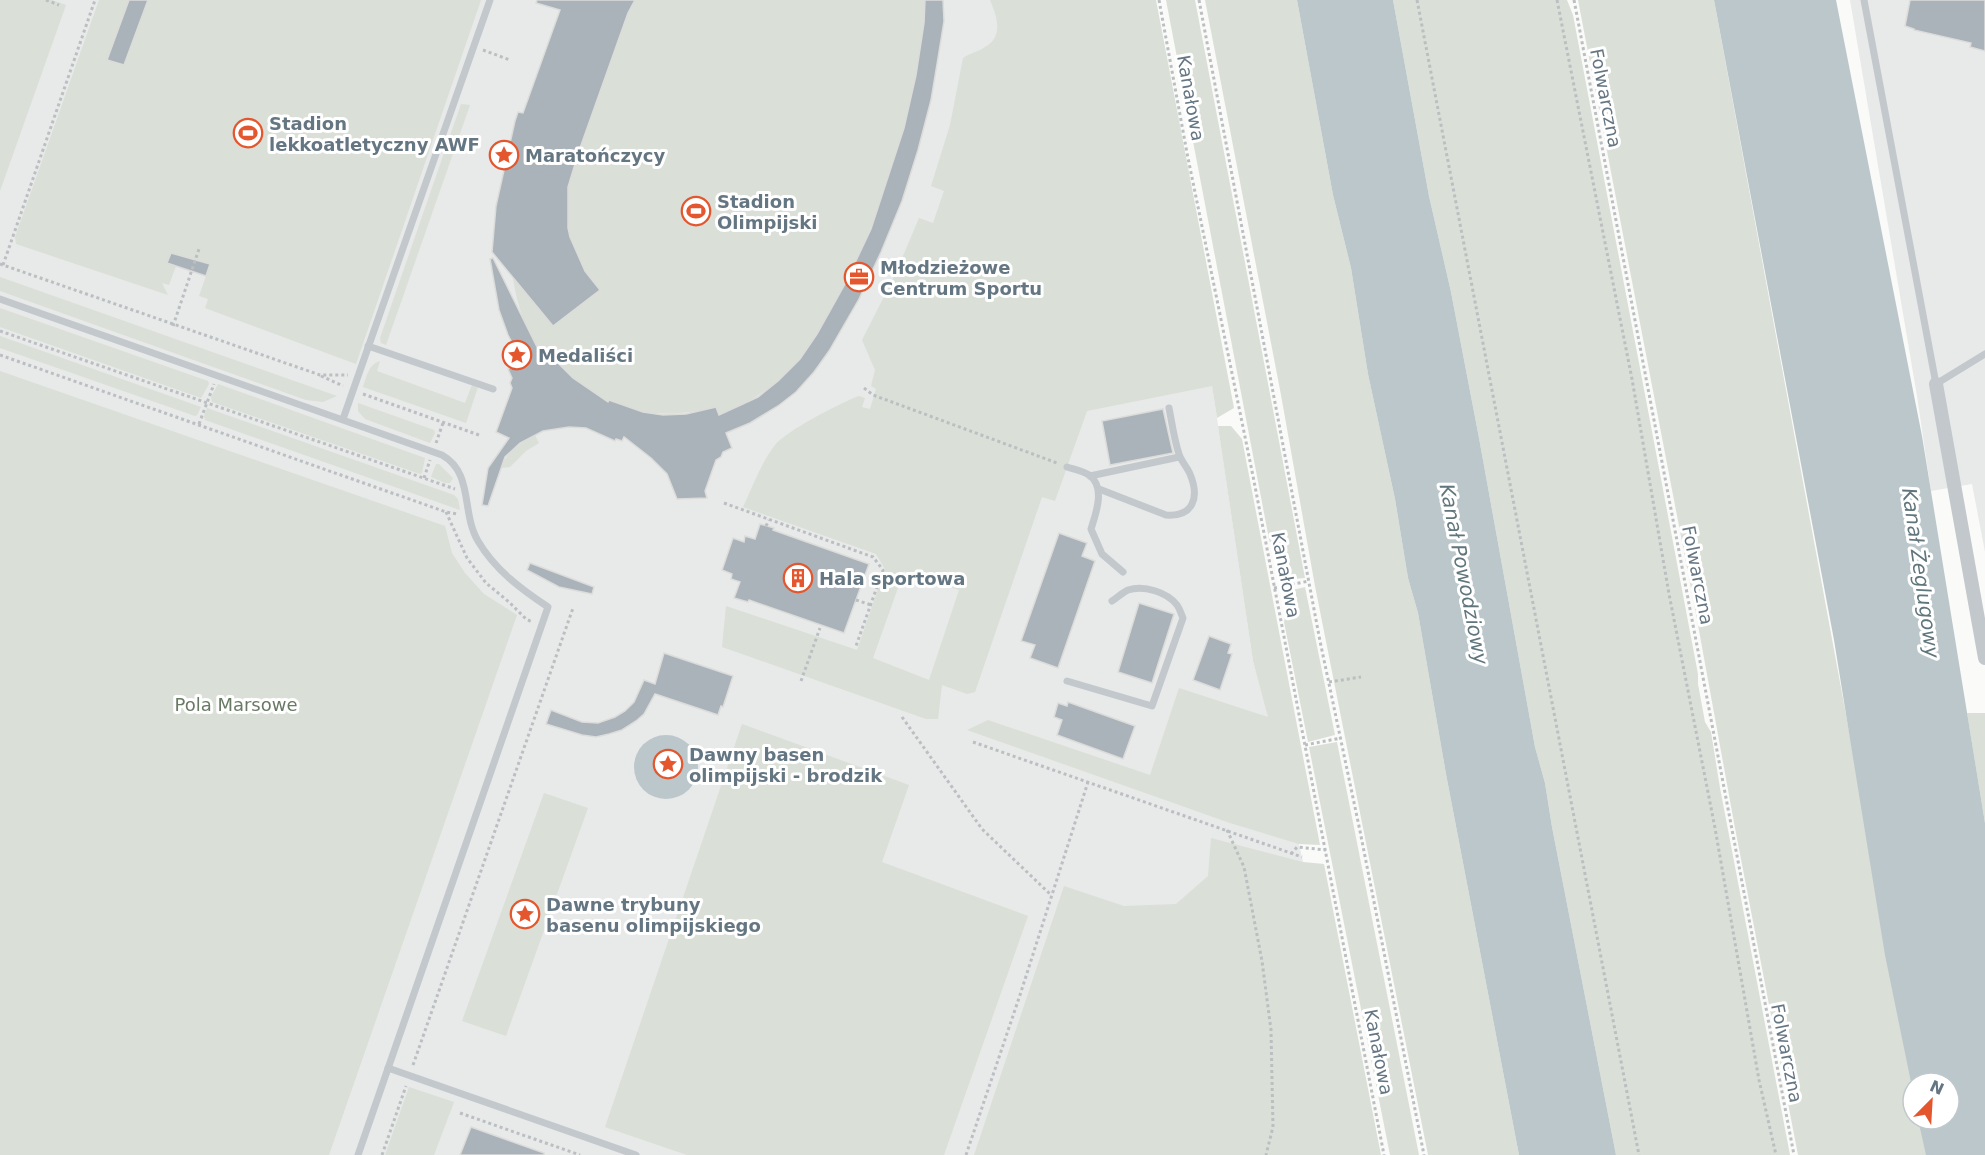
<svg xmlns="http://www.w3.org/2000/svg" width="1985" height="1155" viewBox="0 0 1985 1155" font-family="'DejaVu Sans',sans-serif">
<rect width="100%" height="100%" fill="#fafaf8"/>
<g fill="#e8e9e9">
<polygon points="0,0 1139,0 1207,351 1253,661 1276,740 1303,862 1359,1155 0,1155"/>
<polygon points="1850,0 1985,0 1985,552 1972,484 1931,491 1917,396"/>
</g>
<g fill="#dadfd7" fill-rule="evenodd">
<polygon points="0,0 52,0 66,5 0,191"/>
<polygon points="99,0 481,0 356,364 205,308 208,299 199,296 206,276 176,266 169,285 162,283 168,295 16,244 15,237"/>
<path d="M579 0H925C923 100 882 217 834 304 824 323 814 342 800 358 779 384 750 403 719 416L716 407C687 414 662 416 633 410L631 408C623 405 612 403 605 400 581 391 560 367 545 346L539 349C518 317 512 284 510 246Z"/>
<path d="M990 0H1156L1234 408 1217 418 1212 386 1087 411 1055 501 1042 497 975 692 967 694 942 685 938 719H926L722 647 726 606 857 650 885 569 876 554 743 507C753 486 761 463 775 445 786 431 840 403 859 396L865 398 862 407 870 409 876 389 871 386 875 370 862 340 895 275 919 218 933 223 944 191 931 186 950 125 963 58C970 53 978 52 985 47 1004 36 997 17 990 0ZM904 571 959 590 929 680 873 658Z"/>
<polygon points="1166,0 1195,0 1305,578 1281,580 1269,539"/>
<polygon points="1205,0 1297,0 1333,195 1351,268 1368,374 1395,499 1408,578 1418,613 1446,774 1519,1155 1428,1155 1315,586 1281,395"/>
<polygon points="1393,0 1567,0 1573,15 1698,674 1698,684 1705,722 1711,732 1720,788 1790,1155 1616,1155 1552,827 1545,783 1535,747 1479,438 1451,292 1429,196"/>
<polygon points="1578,0 1714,0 1914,1083 1913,1119 1921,1119 1927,1155 1798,1155 1735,828 1698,625"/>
<polygon points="461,104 470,105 386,345 381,343 380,338"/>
<polygon points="0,277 337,396 323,402 306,400 0,291"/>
<polygon points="0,308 208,381 209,384 201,398 0,327"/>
<polygon points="0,336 201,407 197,415 195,416 0,348"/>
<path d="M380 361 377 371 465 403 472 385 478 387 466 423 363 387C367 376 368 365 380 361Z"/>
<polygon points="0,371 445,526 452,553 465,573 484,594 517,615 329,1155 0,1155"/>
<polygon points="218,384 425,458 422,473 420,474 212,402 211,397"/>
<polygon points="358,403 434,430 435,433 430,443 365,419 358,411"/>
<polygon points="207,408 454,495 458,499 460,510 205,420 204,416"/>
<polygon points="1218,426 1231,426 1242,439 1320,845 1299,844 1230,823 967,730 988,720 1150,775 1179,688 1268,717 1253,661"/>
<path d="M535 435 539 443 526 451 510 467 501 468C507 452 520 443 535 435Z"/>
<polygon points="436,464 439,464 453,478 450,483 445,483 431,477"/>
<polygon points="1305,587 1335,735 1308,742 1284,622 1287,610 1284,592"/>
<polygon points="1967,713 1985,713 1985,823"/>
<polygon points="742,724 909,785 882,862 1028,916 944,1155 687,1155 605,1127"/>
<polygon points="1337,742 1419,1155 1390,1155 1309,747"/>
<polygon points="544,793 588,808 506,1036 462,1021"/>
<polygon points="1211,838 1303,862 1324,864 1381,1155 974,1155 1064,886 1124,906 1176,904 1208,876"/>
<polygon points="409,1087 454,1102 434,1155 385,1155"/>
</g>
<g fill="#bbc7cb">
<polygon points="1297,0 1393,0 1429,196 1451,292 1479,438 1535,747 1545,783 1552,827 1616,1155 1519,1155 1446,774 1418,613 1408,578 1395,499 1368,374 1351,268 1333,195"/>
<polygon points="1714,0 1836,0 1922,436 1985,823 1985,1155 1926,1155 1918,1119 1949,1119 1949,1083 1913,1083 1913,1092 1885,955 1834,640"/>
<circle cx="666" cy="767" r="32"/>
</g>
<g fill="#aab3b9" stroke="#dcdcda" stroke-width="1.5">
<polygon points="129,0 148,0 124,65 107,60"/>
<polygon points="537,0 635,0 628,13 579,151 568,187 568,228 570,237 585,271 600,290 553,326 492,252 496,206 515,121 518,112 523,113 560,10 536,3"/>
<polygon points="925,0 943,0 944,21 938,58 931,100 918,150 902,201 881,252 859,299 829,351 814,372 796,392 778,406 750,423 726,433 732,448 723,452 721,457 716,460 705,491 707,498 677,499 667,474 651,458 624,437 622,441 616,439 615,441 586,428 569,427 543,431 520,443 505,457 488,506 482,505 488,468 509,438 496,432 512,388 510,383 512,378 508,369 522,361 508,335 499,310 490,259 493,258 539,351 546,346 560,365 573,378 608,402 609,400 643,412 663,415 686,414 716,407 719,415 758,397 778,381 800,359 817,334 845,284 871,229 904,128 916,75 924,23"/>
<polygon points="1910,0 1985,0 1985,51 1970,47 1971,43 1914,30 1914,29 1905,26"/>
<polygon points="171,253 210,264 206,276 167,263"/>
<polygon points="1163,409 1173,453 1110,465 1102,421"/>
<polygon points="760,524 774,528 773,530 869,564 844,633 749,600 748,602 734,598 740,582 731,579 732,574 722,570 733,538 744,542 745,536 755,539"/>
<polygon points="1059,533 1087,543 1082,556 1095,561 1058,668 1030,658 1035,645 1021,641"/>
<polygon points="530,563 594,587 592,594 559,587 527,570"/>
<polygon points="1139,603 1174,614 1152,683 1118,672"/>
<polygon points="1209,636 1231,644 1228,653 1232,654 1220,690 1193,680"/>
<polygon points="664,653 733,676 723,707 721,706 718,715 655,694 644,714 636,721 622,730 609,734 596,737 582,735 546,724 551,710 582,722 598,723 615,717 625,711 634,702 644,680 655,684"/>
<polygon points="1068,702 1135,726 1123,759 1057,735 1062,720 1054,717 1058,703 1067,706"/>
<polygon points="471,1127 544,1153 544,1155 460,1155"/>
</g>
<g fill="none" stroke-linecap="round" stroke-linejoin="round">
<g stroke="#bbbfc2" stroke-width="3" stroke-dasharray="3 3" stroke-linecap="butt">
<polyline points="46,0 59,5"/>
<polyline points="1159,0 1187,153 1253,476 1384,1155"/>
<polyline points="1199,0 1320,641 1360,831 1424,1155"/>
<polyline points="1417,0 1639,1155"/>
<polyline points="1557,0 1632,379 1669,594 1715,828 1759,1080 1776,1155"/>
<polyline points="1574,0 1794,1155"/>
<polyline points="483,50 510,60"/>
<polyline points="0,264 320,375 348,375"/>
<polyline points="3,265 95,0"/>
<polyline points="173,326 199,249"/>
<polyline points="0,331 455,489"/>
<polyline points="0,355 446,512 457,514"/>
<polyline points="321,376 343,386"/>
<polyline points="864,388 873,395 1057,463"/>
<polyline points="363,394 479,435"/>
<polyline points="199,424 214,384"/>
<polyline points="436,443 443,423"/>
<polyline points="424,478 430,460"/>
<polyline points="724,503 873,557 883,570 856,646"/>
<polyline points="446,512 467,558 486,583 509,602 526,619 532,622"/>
<polyline points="766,526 769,520"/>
<polyline points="1274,588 1309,581"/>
<polyline points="856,600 871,605"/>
<polyline points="801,681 820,628"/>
<polyline points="1329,682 1361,677"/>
<polyline points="902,717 982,829 1050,894"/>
<polyline points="973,742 1302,857"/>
<polyline points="1305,745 1341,738"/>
<polyline points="1227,830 1244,867 1262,961 1271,1030 1273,1127 1266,1155"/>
<polyline points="1291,854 1297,847 1326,850"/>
<polyline points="413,1065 573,608"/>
<polyline points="460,1113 580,1155"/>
<polyline points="382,1155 406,1086"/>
<polyline points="966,1155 1020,995 1088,782"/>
</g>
<g stroke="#c3c8cc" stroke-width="7">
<polyline points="1864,0 1936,384 1985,354"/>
<path d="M0 299 442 455C474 473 461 513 478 541 495 570 521 589 548 607L358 1155"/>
<polyline points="368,346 493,389"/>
<polyline points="343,419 490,0"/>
<path d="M1067 467C1073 469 1083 471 1089 475 1106 487 1096 513 1091 529L1102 554 1123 572"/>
<polyline points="1090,476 1179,457"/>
<path d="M1099 489 1166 515C1193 517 1200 498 1190 474 1187 467 1181 461 1179 454 1174 439 1172 423 1169 408"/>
<path d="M1067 681 1152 706 1183 618C1181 614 1180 609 1177 605 1167 592 1144 585 1128 590 1123 592 1117 598 1112 601"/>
<polyline points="388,1068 636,1155"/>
</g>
<polyline stroke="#c3c8cc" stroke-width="14" points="1936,384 1985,658"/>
</g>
<defs>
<g id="stadium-ring" transform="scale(1.5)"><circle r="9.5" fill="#fff" stroke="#e4572e" stroke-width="1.5"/><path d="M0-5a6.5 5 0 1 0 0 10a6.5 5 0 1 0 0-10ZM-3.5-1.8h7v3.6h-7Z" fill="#e4572e"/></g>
<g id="sight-ring" transform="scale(1.5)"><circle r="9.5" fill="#fff" stroke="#e4572e" stroke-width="1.5"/><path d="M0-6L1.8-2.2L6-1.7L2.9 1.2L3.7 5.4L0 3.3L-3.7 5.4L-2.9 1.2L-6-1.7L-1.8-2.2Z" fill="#e4572e"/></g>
<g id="office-ring" transform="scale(1.5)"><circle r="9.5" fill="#fff" stroke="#e4572e" stroke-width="1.5"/><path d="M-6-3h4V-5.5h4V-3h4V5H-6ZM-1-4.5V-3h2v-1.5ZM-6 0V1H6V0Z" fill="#e4572e"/></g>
<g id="building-ring" transform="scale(1.5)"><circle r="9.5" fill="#fff" stroke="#e4572e" stroke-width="1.5"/><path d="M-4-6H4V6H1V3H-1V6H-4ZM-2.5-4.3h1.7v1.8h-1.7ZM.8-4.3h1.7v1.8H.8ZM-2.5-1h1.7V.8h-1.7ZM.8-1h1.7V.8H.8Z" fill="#e4572e"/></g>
</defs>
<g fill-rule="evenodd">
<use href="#stadium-ring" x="248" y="133"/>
<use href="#sight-ring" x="504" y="155"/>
<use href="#stadium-ring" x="696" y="211"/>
<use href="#office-ring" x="859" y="277"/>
<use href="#sight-ring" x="517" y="355"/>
<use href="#building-ring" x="798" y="578"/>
<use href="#sight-ring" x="668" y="764"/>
<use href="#sight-ring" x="525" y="914"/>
</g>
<g text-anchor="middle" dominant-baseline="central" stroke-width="6" stroke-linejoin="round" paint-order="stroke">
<g font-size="18" fill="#657683" stroke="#fff">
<text transform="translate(1191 98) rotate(80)">Kanałowa</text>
<text transform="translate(1606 98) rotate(79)">Folwarczna</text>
<text transform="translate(1286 575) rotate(79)">Kanałowa</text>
<text transform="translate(1698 575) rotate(79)">Folwarczna</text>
<text transform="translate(1379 1052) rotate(79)">Kanałowa</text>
<text transform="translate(1787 1053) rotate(79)">Folwarczna</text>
</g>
<g font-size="18" font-weight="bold" fill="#657683" stroke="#fff" text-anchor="start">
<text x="269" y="123">Stadion<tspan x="269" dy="21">lekkoatletyczny AWF</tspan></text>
<text x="525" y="155">Maratończycy</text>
<text x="717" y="201">Stadion<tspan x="717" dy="21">Olimpijski</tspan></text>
<text x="880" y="267">Młodzieżowe<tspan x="880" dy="21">Centrum Sportu</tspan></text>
<text x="538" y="355">Medaliści</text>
<text x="819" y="578">Hala sportowa</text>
<text x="689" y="754">Dawny basen<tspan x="689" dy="21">olimpijski - brodzik</tspan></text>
<text x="546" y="904">Dawne trybuny<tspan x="546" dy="21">basenu olimpijskiego</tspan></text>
</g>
<g font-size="18" fill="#687a64" stroke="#fff">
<text x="236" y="704">Pola Marsowe</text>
</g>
<g font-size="20" font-style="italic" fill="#60757c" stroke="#fff">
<text transform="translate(1921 573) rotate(82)">Kanał Żeglugowy</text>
<text transform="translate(1464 574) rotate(79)">Kanał Powodziowy</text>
</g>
</g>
<g transform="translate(1931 1101) rotate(24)"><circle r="28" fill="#ffffff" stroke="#c1c8cd" stroke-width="1.5"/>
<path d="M0-4.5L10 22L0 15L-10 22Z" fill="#e4572e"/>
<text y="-9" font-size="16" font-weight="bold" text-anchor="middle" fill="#657683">N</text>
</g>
</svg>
